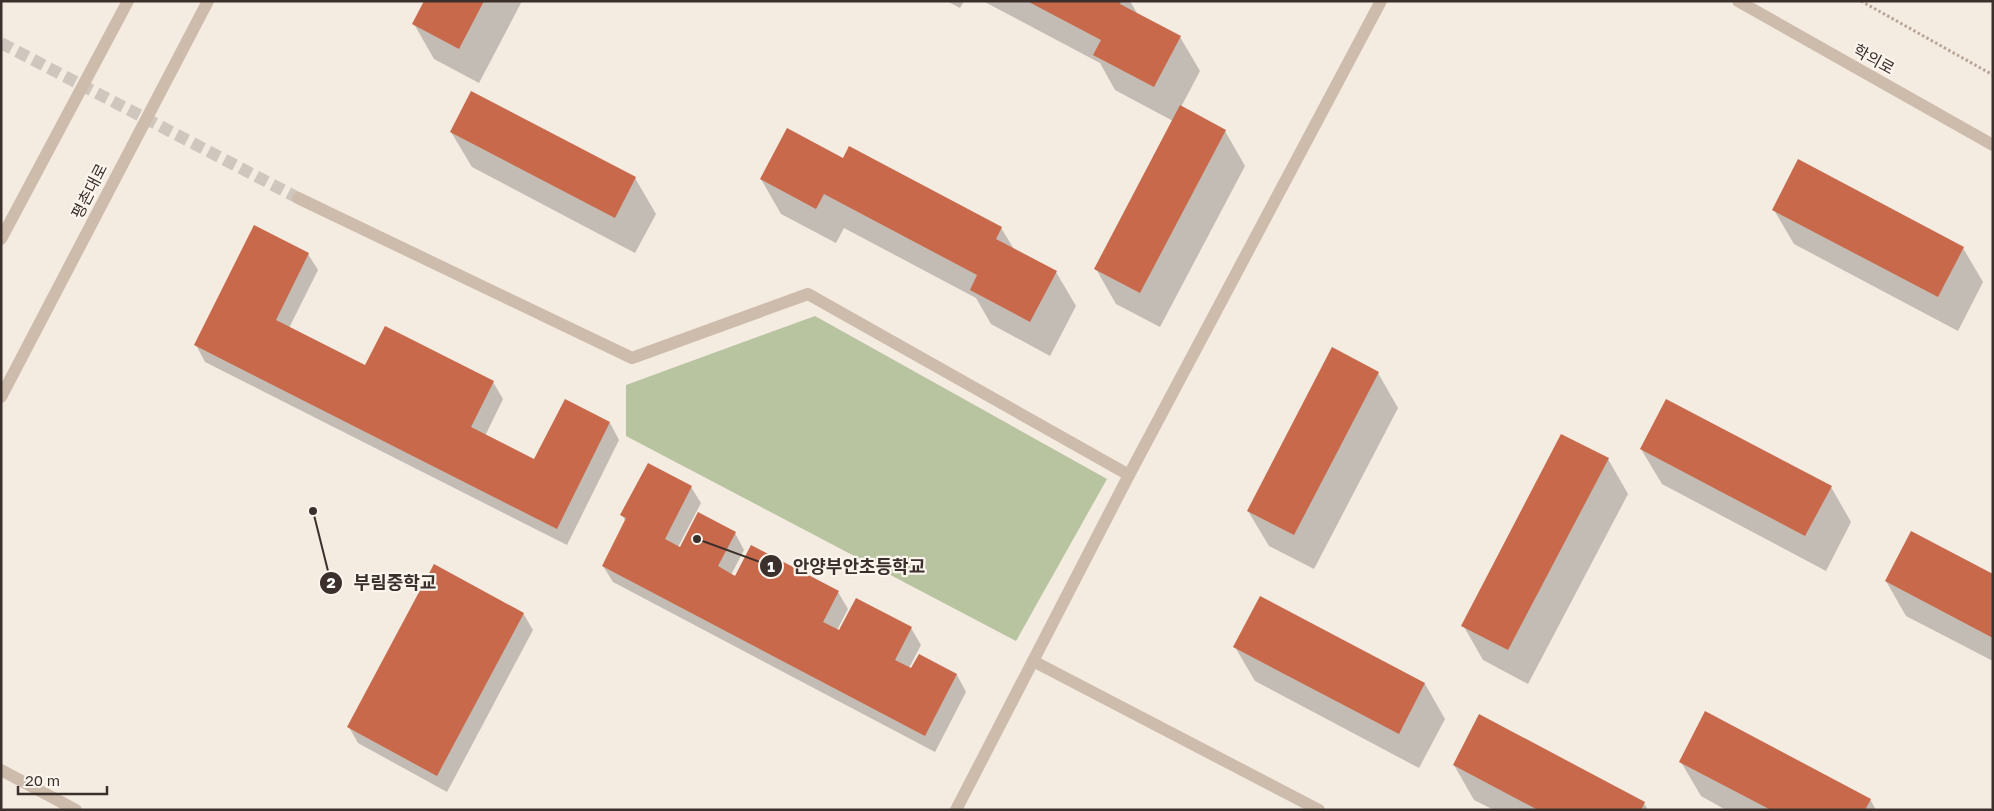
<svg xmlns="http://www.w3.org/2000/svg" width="1994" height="811" viewBox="0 0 1994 811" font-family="'Golos Text','Noto Sans KR',sans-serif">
<rect width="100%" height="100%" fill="#f4ebe1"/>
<polygon fill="#b8c4a0" points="815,316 1107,479 1016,641 626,436 626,385"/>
<g fill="#0003">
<polygon points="426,1 522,1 479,83 434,59 414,24"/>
<polygon points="947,1 964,1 960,8"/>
<polygon points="983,1 1130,1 1138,15 1180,37 1200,71 1181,107 1225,131 1245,166 1160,327 1116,304 1096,269 1173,121 1115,90 1100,63"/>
<polygon points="472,93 635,178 656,214 635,253 472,167 451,132"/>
<polygon points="843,160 1001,228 1014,249 1056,272 1076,306 1050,356 991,324 976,298 844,228 836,243 781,214 761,179"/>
<polygon points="1774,210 1963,248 1983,282 1958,331 1794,244"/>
<polygon points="308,254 318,270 289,328 366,367 493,382 503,399 485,436 535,461 610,423 619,440 567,545 205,362 196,345"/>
<polygon points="1378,373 1398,408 1314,569 1269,546 1248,511"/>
<polygon points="1641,449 1831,487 1851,522 1826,571 1662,484"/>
<polygon points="1608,459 1628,494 1528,684 1483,660 1463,625"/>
<polygon points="691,487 701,503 678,547 681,548 735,533 744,550 731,575 838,592 848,609 837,630 911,628 921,645 909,668 912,670 920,656 957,675 966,692 935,752 613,582 603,566 626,522 622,515"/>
<polygon points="1993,575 1993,661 1906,616 1886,581"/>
<polygon points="523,613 533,630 447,792 358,743 349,727"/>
<polygon points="1235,647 1425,684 1445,719 1419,768 1255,681"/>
<polygon points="1681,762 1870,799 1876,810 1726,810 1701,796"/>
<polygon points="1454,765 1644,803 1648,810 1494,810 1474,800"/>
</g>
<g fill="#c8694b">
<polygon points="424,1 484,1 459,49 412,24"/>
<polygon points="1027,1 1121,1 1120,4 1181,36 1154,87 1093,55 1101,40"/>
<polygon points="471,91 636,177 615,218 450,132"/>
<polygon points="1180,105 1226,130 1140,293 1094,269"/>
<polygon points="787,128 843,158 849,146 1002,227 996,239 1057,271 1030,322 970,290 977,275 824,194 816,209 760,179"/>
<polygon points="1798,159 1964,247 1938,297 1772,210"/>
<polygon points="254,225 309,253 276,320 365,365 385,326 494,381 471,427 534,459 565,399 610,422 557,529 194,345"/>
<polygon points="1332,347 1379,372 1294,535 1247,511"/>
<polygon points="1666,399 1832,486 1805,536 1640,449"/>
<polygon points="1561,434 1609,458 1508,650 1461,626"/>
<polygon points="648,463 692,486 665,539 680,547 698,512 736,532 718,566 735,576 751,545 839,591 823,622 839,630 856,598 912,627 895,660 911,668 919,654 957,674 925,736 602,566 626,518 620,515"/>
<polygon points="1911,531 1993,574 1993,638 1885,581"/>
<polygon points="434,564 524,613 437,776 347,727"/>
<polygon points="1260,596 1425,683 1399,734 1233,647"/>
<polygon points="1705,711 1871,799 1865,810 1771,810 1679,762"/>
<polygon points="1479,714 1645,802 1641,810 1538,810 1453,765"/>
</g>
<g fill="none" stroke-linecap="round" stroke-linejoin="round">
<polyline stroke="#cfc6bd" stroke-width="12" stroke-dasharray="12 6" stroke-linecap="butt" points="1,43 298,198"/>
<polyline stroke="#b9a596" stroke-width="3" stroke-dasharray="2.5 2.5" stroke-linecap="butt" points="1861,1 1993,75"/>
<g stroke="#cdbbac" stroke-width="12">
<polyline points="298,198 632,358 808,294 1129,475"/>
<polyline points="1033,661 1319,810"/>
<polyline points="956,810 1129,475 1381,1"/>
</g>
<g stroke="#cdbbac" stroke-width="12">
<polyline points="1738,1 1993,145"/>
<polyline points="1,239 128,1"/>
<polyline points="1,397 208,1"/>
<polyline points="1,770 76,810"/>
</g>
</g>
<g text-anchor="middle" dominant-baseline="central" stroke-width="4.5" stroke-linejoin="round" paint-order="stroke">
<g font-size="16" fill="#3b302b" stroke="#fbf5ee">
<text transform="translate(1874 59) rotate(29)">학의로</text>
<text transform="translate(89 191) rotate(-63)">평촌대로</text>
</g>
</g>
<path fill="none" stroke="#3b302b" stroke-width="2" d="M697 539L771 566M313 511L331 583"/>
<g fill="#3b302b" stroke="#fbf5ee" stroke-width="2">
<circle cx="697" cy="539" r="5"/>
<circle cx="313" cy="511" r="5"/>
<circle cx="771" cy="566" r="12"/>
<circle cx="331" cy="583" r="12"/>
</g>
<g font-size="15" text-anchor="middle" font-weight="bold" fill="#fff">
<text x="771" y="572">1</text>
<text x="331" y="588">2</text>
</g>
<g font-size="18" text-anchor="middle" font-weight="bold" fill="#3b302b" stroke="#fbf5ee" stroke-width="4.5" stroke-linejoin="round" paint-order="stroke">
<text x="859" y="573">안양부안초등학교</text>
<text x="395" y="589">부림중학교</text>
</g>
<rect width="1994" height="811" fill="none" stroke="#3b302b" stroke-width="5"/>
<path d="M18 786v8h89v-8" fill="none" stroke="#3b302b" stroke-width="2.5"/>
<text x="25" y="786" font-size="15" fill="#3b302b" stroke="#fbf5ee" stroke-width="4" paint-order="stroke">20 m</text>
</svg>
